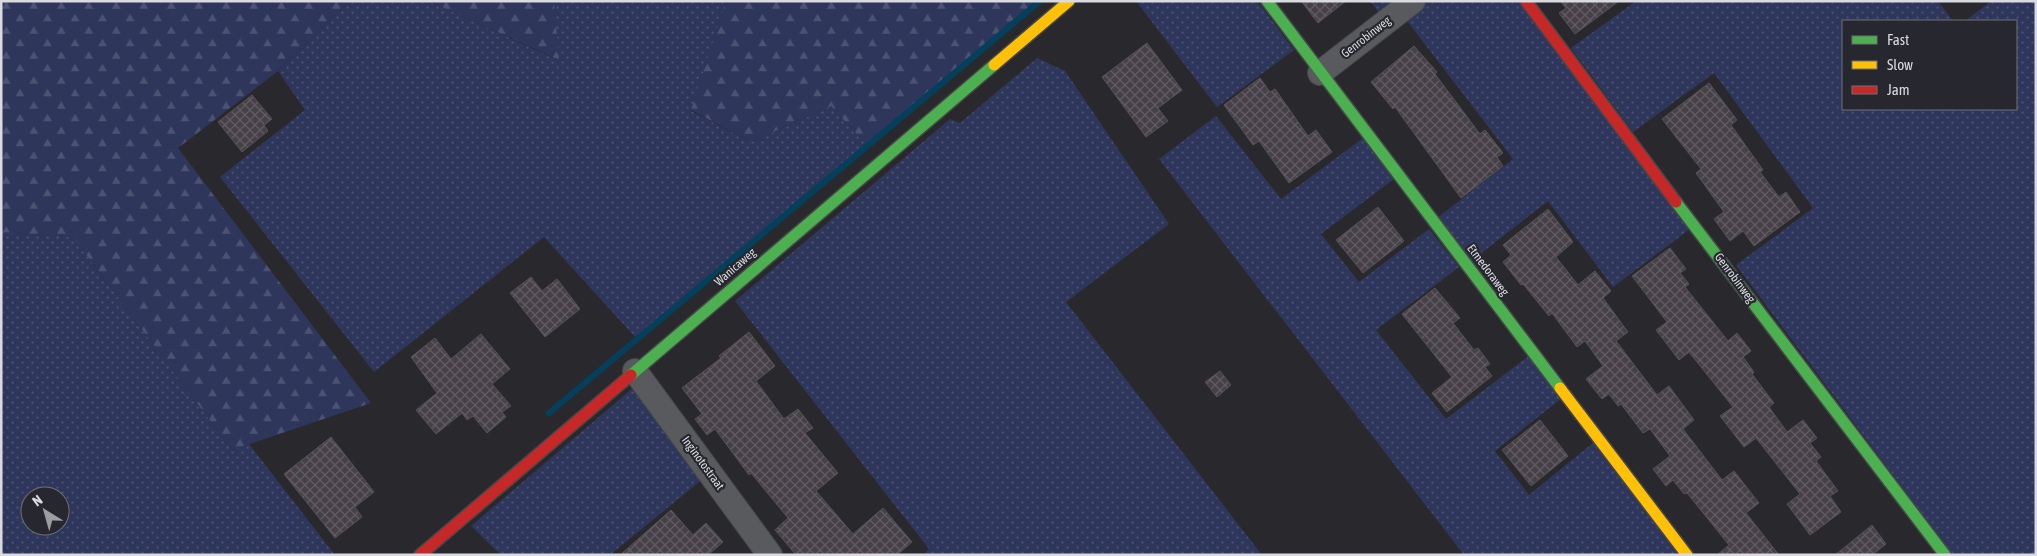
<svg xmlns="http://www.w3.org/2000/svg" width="2037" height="556" viewBox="0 0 2037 556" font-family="'Asap Condensed',sans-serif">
<defs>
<pattern id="grass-dots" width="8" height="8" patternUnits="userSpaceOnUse" patternTransform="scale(1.25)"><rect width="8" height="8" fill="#2f365c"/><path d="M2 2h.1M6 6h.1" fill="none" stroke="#4d5273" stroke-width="1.8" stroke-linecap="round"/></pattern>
<pattern id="forest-firs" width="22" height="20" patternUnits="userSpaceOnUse" patternTransform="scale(1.25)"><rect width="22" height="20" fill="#2f365c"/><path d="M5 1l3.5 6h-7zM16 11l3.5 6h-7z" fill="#4d5273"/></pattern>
<pattern id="building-cross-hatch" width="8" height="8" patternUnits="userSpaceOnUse" patternTransform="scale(1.25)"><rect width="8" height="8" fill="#474048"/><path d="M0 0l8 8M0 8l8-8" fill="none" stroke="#615b62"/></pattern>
</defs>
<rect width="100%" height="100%" fill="#29292d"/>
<g fill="url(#grass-dots)" fill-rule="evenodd">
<polygon points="349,1 429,1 558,60 554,1 726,1 691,111 751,142 831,106 867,145 636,338 544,237 374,372 220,177 305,110 278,71"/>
<polygon points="1136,1 1257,1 1294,50 1217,107"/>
<polygon points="1370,1 1405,1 1383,18"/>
<polygon points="1424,1 1520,1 1690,229 1613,287 1548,201 1470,262 1437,218 1513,159 1404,17"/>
<polygon points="1636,1 1938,1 1953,21 1843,21 1843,109 2016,109 2016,21 1965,21 1991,1 2036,1 2036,555 1953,555 1736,265 1813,208 1714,73 1633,132 1571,48"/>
<polygon points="1037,58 1065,71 1169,224 1066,302 1262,555 923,555 929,549 735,301 950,119 960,123"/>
<polygon points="1216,116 1281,199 1363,138 1394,179 1321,234 1359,282 1429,229 1459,267 1376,330 1446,419 1530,355 1562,398 1495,451 1529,495 1594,442 1679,555 1464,555 1159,159"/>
<path d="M1 232 73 237 232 450 249 444 335 555H1ZM30 496H60V526H30Z"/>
<polygon points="634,387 705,477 610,555 501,555 471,526"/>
</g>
<g fill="url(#forest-firs)">
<polygon points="1,1 349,1 278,71 178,148 371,403 232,450 73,237 1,232"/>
<polygon points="429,1 554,1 559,60"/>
<polygon points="726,1 1040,1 867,145 831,106 751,142 691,110"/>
</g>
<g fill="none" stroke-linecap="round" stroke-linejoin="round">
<polyline stroke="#04405b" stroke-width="6" points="549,413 1040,1"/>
</g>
<g fill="url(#building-cross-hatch)" stroke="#535255">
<polygon points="1301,1 1346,1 1318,23"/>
<polygon points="1560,1 1619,1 1575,34 1559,13 1566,8"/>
<polygon points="1147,43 1182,90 1158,108 1168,121 1146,137 1102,77"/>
<polygon points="1414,46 1437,72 1435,74 1480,134 1485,130 1503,153 1497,157 1503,166 1461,198 1395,107 1393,109 1371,82"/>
<polygon points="1260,78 1270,92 1275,89 1308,136 1316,130 1332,152 1289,183 1259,141 1253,145 1224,105"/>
<polygon points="1709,83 1737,120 1731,125 1763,170 1760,172 1779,197 1786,192 1800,212 1754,246 1743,231 1730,241 1714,219 1724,212 1696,173 1701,169 1662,119"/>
<polygon points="252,95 272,119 264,125 268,131 242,152 218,122"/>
<polygon points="1378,207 1404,241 1363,273 1336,240"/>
<polygon points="1548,209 1573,242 1556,257 1578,285 1595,271 1611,291 1603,298 1628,332 1616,341 1657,395 1669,386 1694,420 1683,429 1722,480 1734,471 1759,503 1746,513 1779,555 1717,555 1729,545 1687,493 1684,494 1673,480 1666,486 1653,469 1670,456 1650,429 1643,433 1621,404 1618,406 1609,394 1602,399 1586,379 1603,366 1585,341 1577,347 1552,313 1549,316 1523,284 1521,285 1503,262 1511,255 1503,245"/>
<polygon points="1670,248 1686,269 1680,273 1689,284 1685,287 1728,341 1737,333 1751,351 1743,357 1754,372 1752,374 1774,403 1769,407 1787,432 1803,420 1817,438 1810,443 1821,457 1816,461 1838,491 1830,496 1841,512 1810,535 1787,504 1800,494 1756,438 1744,447 1720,416 1733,407 1689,352 1679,360 1656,330 1667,322 1632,276"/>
<polygon points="531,277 542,291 557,279 580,309 545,337 510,293"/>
<polygon points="1435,288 1460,318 1453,323 1474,350 1478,348 1490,364 1485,367 1492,376 1447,412 1432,393 1452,377 1402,314"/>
<polygon points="749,332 775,366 756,381 784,419 798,409 813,428 805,433 838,473 816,491 853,534 883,508 912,542 897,555 796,555 775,530 788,518 751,473 749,475 715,429 707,435 695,419 702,414 682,388 721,358 719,356"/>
<polygon points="481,334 510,369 492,384 511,406 502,412 506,417 487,433 473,416 467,420 462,413 436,434 416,410 437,393 411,357 435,338 451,359"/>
<polygon points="1220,371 1231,385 1217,397 1205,382"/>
<polygon points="1540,420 1568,456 1531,486 1502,450"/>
<polygon points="331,437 374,492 355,507 362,517 335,538 284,474"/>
<polygon points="671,510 693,535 706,523 723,542 708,555 620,555"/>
<polygon points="1872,525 1886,544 1872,555 1835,555"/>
</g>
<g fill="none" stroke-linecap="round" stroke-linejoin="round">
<g stroke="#46474a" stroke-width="26">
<g id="street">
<polyline points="1320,73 1413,1"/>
<polyline points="635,371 770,555"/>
</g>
</g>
<g stroke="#46474a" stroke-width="14">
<g id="fast">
<polyline points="1267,1 1560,388"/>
<polyline points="1676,202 1945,555"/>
<polyline points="631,375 994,65"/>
</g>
</g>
<g stroke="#46474a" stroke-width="14">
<g id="slow">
<polyline points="994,65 1069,1"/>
<polyline points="1560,388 1687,555"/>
</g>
</g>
<g stroke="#46474a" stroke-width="14">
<g id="jam">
<polyline points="1526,1 1676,202"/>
<polyline points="420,555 631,375"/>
</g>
</g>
<use href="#street" stroke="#595a5d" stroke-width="24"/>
<use href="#fast" stroke="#4caf50" stroke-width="11"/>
<use href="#slow" stroke="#ffc107" stroke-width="11"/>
<use href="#jam" stroke="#c62828" stroke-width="11"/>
</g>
<g text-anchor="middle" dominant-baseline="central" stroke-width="4.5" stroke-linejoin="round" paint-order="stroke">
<g font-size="12" fill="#dadbe0" stroke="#27282f">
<text transform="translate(1366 37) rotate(-38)">Genrobinweg</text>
<text transform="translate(735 267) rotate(-41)">Wanicaweg</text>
<text transform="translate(1488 270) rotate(53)">Etmedoraweg</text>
<text transform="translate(1735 278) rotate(53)">Genrobinweg</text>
<text transform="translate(703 463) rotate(54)">Inginotostraat</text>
</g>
</g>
<rect width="2037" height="556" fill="none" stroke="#dadbe0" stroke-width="5"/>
<rect x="1842" y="20" width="175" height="90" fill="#27282f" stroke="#6f7076"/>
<rect x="1852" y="36" width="25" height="8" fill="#4caf50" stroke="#6f7076"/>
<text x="1887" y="45" font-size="15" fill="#dadbe0">Fast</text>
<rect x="1852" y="61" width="25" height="8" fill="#ffc107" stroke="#6f7076"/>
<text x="1887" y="70" font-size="15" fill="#dadbe0">Slow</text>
<rect x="1852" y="86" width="25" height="8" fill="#c62828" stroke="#6f7076"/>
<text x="1887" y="95" font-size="15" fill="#dadbe0">Jam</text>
<g transform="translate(45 511) rotate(323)"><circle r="24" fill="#27282f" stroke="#6f7076"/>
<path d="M0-4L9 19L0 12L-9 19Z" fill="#9c9da1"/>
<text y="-8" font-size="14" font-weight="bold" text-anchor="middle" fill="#dadbe0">N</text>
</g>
</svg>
